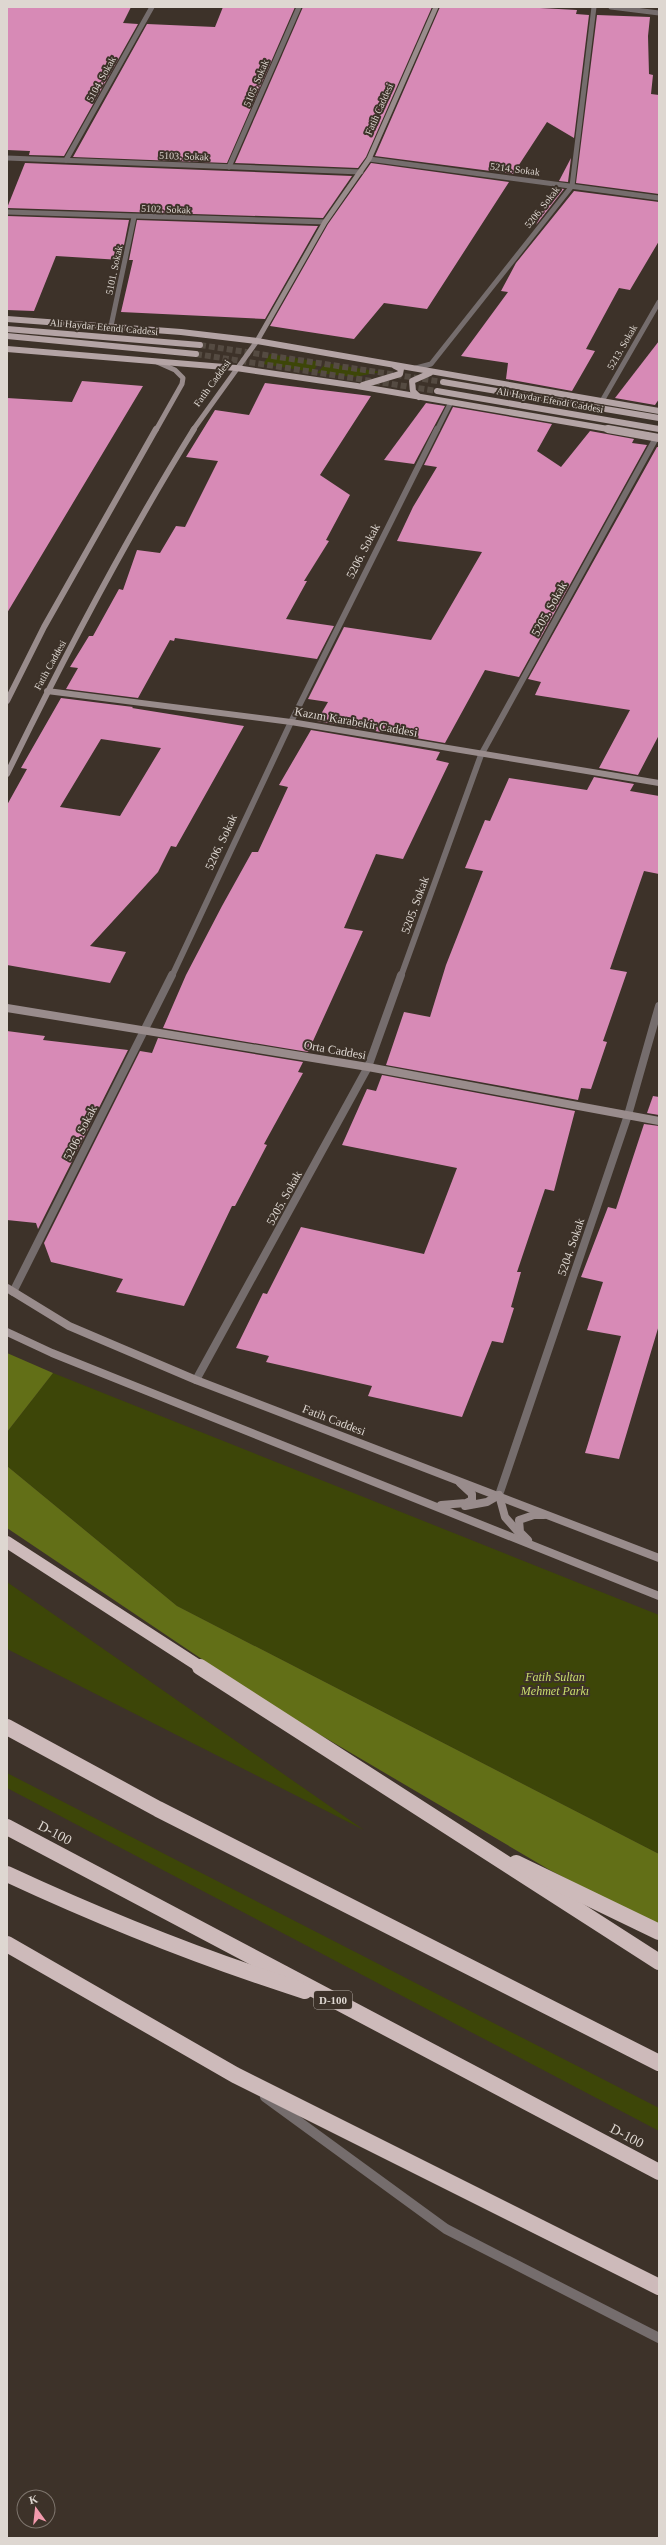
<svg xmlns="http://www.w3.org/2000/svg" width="666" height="2545" viewBox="0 0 666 2545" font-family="Georgia,serif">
<rect width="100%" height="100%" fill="#3d3229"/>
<g fill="#3d4608">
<polygon points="270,354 320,362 312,372 263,364"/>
<polygon points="326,363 381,372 354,377 317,373"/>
<polygon points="53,1373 659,1615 659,1854 177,1606 7,1466 7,1432"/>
<polygon points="7,1582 364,1830 7,1649"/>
<polygon points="7,1773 659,2108 659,2131 7,1788"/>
</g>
<g fill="#626f17">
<polygon points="7,1353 53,1373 7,1432"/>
<polygon points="7,1466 177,1606 659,1854 659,1928 548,1869 273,1707 7,1528"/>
</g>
<g fill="#d78ab6" fill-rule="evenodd">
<polygon points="7,7 131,7 123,23 138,24 64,156 29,155 30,151 7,150"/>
<polygon points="223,7 295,7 227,163 73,157 147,24 215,27"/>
<polygon points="303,7 432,7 366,157 358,168 235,163"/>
<polygon points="440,7 521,7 577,10 576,14 589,15 574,138 547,122 513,174 375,156"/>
<polygon points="597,15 650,17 648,36 649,74 653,75 651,94 659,95 659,194 576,183"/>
<polygon points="571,158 568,182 559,181"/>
<polygon points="25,163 229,171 352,176 323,218 7,208"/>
<polygon points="371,163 509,182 427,309 384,303 354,339 270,326 328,224"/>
<polygon points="555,188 564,189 536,225"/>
<polygon points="574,191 659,202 659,241 630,290 619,288 586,349 595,351 572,391 506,379 508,363 461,356 508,292 501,291 516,263"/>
<polygon points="7,216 129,220 121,260 56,256 34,311 7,310"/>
<polygon points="137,220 318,226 265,319 121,312 133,260 129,260"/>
<polygon points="659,341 659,399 655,405 615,398"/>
<polygon points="82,381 143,386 7,613 7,398 72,402"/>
<polygon points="265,383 371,396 320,475 350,495 326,540 329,541 304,581 307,581 286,619 334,626 317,659 175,638 174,641 170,640 138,698 66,689 78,668 70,667 89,636 93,636 119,589 123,590 137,550 160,553 176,526 185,527 218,461 186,457 215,410 249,415"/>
<polygon points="426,403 445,406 414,464 384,460"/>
<polygon points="453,407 552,424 537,451 561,467 590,431 634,439 632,443 647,445 519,677 485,670 445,743 317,721 328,702 308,699 344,627 431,640 482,552 397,541 413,507 437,467 424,465"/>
<polygon points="657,447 659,447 659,735 638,775 599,768 630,710 535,695 541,682 528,679"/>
<path d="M61 698 133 707 132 708 244 726 176 847 171 846 158 872 90 946 126 952 110 983 7 965V805L27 769 21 768ZM101 739 161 748 120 816 60 807Z"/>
<polygon points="311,730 440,752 436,760 449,763 403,859 376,854 344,928 363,931 308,1052 163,1028 186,975 222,906 252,852 258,852 288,787 279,785"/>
<polygon points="594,777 634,784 630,791 659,796 659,874 644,871 610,969 627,972 603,1041 607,1042 591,1089 581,1088 578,1100 386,1065 404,1012 430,1017 446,965 483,871 465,868 485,820 490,821 509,778 587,790"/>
<polygon points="7,1031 45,1036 43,1040 128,1050 38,1229 36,1223 7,1220"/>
<polygon points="158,1038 303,1062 298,1072 303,1073 264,1144 267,1145 235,1206 232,1206 184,1306 116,1292 123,1279 51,1262 44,1243 140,1051 152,1053"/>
<polygon points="382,1075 575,1111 554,1191 545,1189 517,1272 521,1272 511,1307 514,1308 503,1343 492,1341 462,1417 368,1396 372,1386 266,1362 269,1356 236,1348 263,1293 267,1294 301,1227 424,1254 457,1168 342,1145 367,1089 376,1091"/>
<polygon points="653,1096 659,1097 659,1115 647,1113"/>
<polygon points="644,1124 659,1126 659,1325 619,1459 585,1453 621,1336 587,1330 603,1282 581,1277 608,1207 616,1209"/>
</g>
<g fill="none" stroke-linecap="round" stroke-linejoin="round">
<g stroke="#554b42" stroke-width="6" stroke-dasharray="6 3" stroke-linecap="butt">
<polyline points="200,345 443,382"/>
<polyline points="196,354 437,391"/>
</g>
<polyline stroke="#756d6d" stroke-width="10" points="265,2097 446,2229 659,2338"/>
<g stroke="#756d6d" stroke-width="5">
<polyline points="611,7 659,13"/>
<polyline points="7,158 361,172"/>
<polyline points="369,159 659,198"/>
<polyline points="66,160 152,7"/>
<polyline points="229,167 299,7"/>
<polyline points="7,212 325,222"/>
<polyline points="111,326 134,217"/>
<polyline points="416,368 431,364 572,186 594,7"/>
<polyline points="602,401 659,302"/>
<polyline points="437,430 451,402"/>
</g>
<g stroke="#756d6d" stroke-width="6">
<polyline points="172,976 291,722 437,429"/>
<polyline points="401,976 481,755 656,438"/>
</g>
<g stroke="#756d6d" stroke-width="8">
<polyline points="13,1292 172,975"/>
<polyline points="196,1380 368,1067 401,975"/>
<polyline points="499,1495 628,1115 659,1006"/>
</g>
<g stroke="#998c8c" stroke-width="5">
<polyline points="156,430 182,384 183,378 175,370 157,362"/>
<polyline points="193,430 257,341 325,222 369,159 436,7"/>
</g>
<g stroke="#998c8c" stroke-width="6">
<polyline points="47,691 291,722 659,783"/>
<polyline points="7,701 44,627 156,429"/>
<path d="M7 774C64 657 125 540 194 429"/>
</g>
<g stroke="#998c8c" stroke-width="8">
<polyline points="7,1008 368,1067 659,1121"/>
<polyline points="7,1288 69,1326 196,1380 659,1558"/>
<polyline points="7,1332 52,1353 659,1596"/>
<polyline points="499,1495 505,1517 520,1534"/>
<polyline points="441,1505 466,1503 472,1500 472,1494 460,1483"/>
<polyline points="465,1506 487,1502 499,1495"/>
<polyline points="528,1540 520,1532 519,1520 534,1515 544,1515"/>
</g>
<g stroke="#b4a4a5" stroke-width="6">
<polyline points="7,319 181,332 257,341 659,411"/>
<polyline points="7,329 200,345"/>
<polyline points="7,336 196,354"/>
<polyline points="7,349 236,368 357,386 614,430"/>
<polyline points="443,382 659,418"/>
<polyline points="363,385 400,374 401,369 395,366"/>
<polyline points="437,391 659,429"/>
<polyline points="419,397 413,391 412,381 430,373"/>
</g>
<polyline stroke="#b4a4a5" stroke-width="8" points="608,429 659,438"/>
<polyline stroke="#cdbaba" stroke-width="12" points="7,1542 202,1668"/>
<g stroke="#cdbaba" stroke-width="16">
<polyline points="200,1667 659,1962"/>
<polyline points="7,1727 158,1809 659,2063"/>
<polyline points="7,1827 659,2172"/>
<polyline points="516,1863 659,1932"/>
<path d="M7 1874C106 1920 201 1958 305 1991"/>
<polyline points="7,1944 235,2075 659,2287"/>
</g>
</g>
<g text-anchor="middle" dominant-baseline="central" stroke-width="4" stroke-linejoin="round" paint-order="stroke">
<g font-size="10" fill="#ded7d1" stroke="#3d3229">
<text transform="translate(101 79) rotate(-61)">5104. Sokak</text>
<text transform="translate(256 83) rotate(-67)">5105. Sokak</text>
<text transform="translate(379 109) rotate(-66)">Fatih Caddesi</text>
<text transform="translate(184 156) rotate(2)">5103. Sokak</text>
<text transform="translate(515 169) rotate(7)">5214. Sokak</text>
<text transform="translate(542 207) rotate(-52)">5206. Sokak</text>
<text transform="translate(166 209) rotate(2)">5102. Sokak</text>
<text transform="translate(114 270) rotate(-78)">5101. Sokak</text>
<text transform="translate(104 327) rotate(5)">Ali Haydar Efendi Caddesi</text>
<text transform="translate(622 347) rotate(-60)">5213. Sokak</text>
<text transform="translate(212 383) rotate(-54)">Fatih Caddesi</text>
<text transform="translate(550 400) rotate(10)">Ali Haydar Efendi Caddesi</text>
<text transform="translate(50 665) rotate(-61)">Fatih Caddesi</text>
</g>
<rect fill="#3d3229" stroke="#aea69f" stroke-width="1" x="314" y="1991" width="38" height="18" rx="3"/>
<g font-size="11" font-weight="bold" fill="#ded7d1">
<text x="333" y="2000">D-100</text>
</g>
<g font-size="12" fill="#ded7d1" stroke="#3d3229">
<text transform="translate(363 551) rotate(-63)">5206. Sokak</text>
<text transform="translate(549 609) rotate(-61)">5205. Sokak</text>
<text transform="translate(356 722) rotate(10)">Kazım Karabekir Caddesi</text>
<text transform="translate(221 842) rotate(-65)">5206. Sokak</text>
<text transform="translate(415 905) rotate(-70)">5205. Sokak</text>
<text transform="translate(335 1050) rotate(10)">Orta Caddesi</text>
<text transform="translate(80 1133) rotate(-63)">5206. Sokak</text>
<text transform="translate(284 1198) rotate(-61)">5205. Sokak</text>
<text transform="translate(571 1247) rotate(-71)">5204. Sokak</text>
<text transform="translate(334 1420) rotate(21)">Fatih Caddesi</text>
</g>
<g font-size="12" font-style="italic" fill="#cade6e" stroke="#3d3229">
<text x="555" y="1677">Fatih Sultan<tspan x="555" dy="14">Mehmet Parkı</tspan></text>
</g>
<g font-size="14" fill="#ded7d1" stroke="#3d3229">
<text transform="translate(55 1833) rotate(28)">D-100</text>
<text transform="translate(627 2136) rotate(28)">D-100</text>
</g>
</g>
<rect width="666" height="2545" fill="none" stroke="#ded7d1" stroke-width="16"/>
<g transform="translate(36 2509) rotate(345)"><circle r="19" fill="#3d3229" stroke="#7d746c"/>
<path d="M0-3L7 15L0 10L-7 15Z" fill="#f29aad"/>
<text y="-6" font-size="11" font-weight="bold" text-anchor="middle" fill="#ded7d1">K</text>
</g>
</svg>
